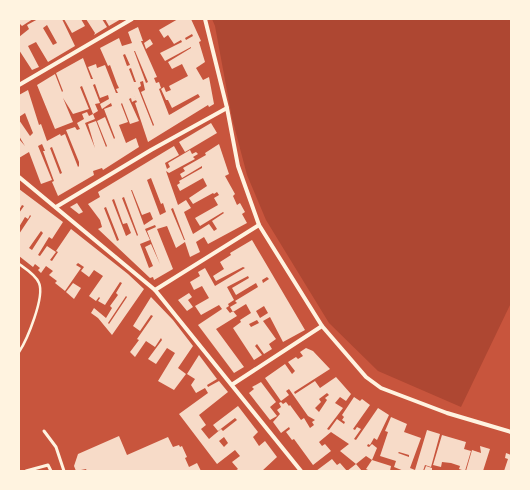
<svg xmlns="http://www.w3.org/2000/svg" width="530" height="490" viewBox="0 0 530 490" font-family="Jost,sans-serif">
<rect width="100%" height="100%" fill="#c8553d"/>
<polygon fill="#ae4732" points="212,19 511,19 511,303 461,407 378,371 329,323 266,220 247,175 232,118 215,26"/>
<g fill="#f7dbc8" fill-rule="evenodd">
<polygon points="19,19 33,19 22,26 19,23"/>
<path d="M38 19H62L75 46 48 62 36 42 28 46 39 67 32 70 19 50V37L29 29 27 25ZM47 25 57 43 53 45 43 28Z"/>
<polygon points="64,19 81,19 85,26 72,33"/>
<polygon points="86,19 102,19 107,27 94,35 95,33"/>
<polygon points="105,19 121,19 109,26"/>
<path d="M178 19H191L201 41 199 42 205 62 196 68 203 80 209 77 214 104 209 107 208 105 148 142 135 103 137 102 133 94 136 100 132 102 131 98 129 99 139 121 130 124 122 103 121 104 128 122 119 125 126 143 136 138 139 147 103 170 102 168 93 171 94 175 58 196 52 182 54 181 43 151H45L42 144 38 146 52 180 41 184 29 152 19 158V139L25 146 19 136V120L30 136 33 133 25 113 19 117V95L28 90 39 125 41 124 47 141 60 134 61 136 65 134 78 167 79 166V162L66 130 75 127 77 130 80 129 77 123 84 119 82 114 87 112 89 116 93 114 82 86 80 87 89 109 73 114 63 98 73 122 55 129 37 85 55 74 62 92 63 91 56 73 83 58 91 79H93L88 67 96 64 97 68 105 65 116 93H118L116 89 119 88 117 84 110 65 108 66 100 48 119 38 122 46 132 43 128 32 138 27 143 41H141L157 77 154 78 156 83 159 82 161 88 159 89 169 115 171 114 200 97 198 94 172 108 168 100H166L161 89 164 87 166 92 171 90 169 86 188 76 182 64 172 69 168 62 191 48V47L165 61 160 53 182 42 181 40 174 44 168 35 164 38 159 30ZM192 34 193 36 186 40 185 38ZM134 51H135L148 82 146 83ZM125 54 130 65 127 66 123 55ZM131 68 136 82H134L129 69ZM143 81 145 90 141 92 154 125 153 126 138 88 141 86 140 82ZM95 84 100 98 108 95 109 99 100 104 102 109 111 103 112 106 104 109 115 138 114 139 105 117 97 121 107 146 106 147 96 121 88 124 95 148 85 123 95 119 93 114 98 111 95 104 100 103 93 85ZM52 147 62 173 60 174 50 148Z"/>
<polygon points="150,39 153,44 146,49 144,43"/>
<polygon points="211,123 217,133 185,152 179,142"/>
<path d="M219 144 229 174 225 176 235 194 233 196 237 205 240 203 245 212 242 214 247 223 208 244 204 237 196 242 200 252 190 257 185 242 176 248 167 226 157 229 173 269 154 280 153 277 150 278 98 229 102 227 100 220 88 204 100 197 98 192 174 146 179 155 165 163 167 169 170 167 168 163 190 150 192 154 196 152 198 154 193 157 195 159 169 173 166 171 178 205 186 200 191 208 184 212 193 234 209 224 214 231 217 229 212 221 224 213 223 212 200 226 195 218 218 205 214 198 219 195 217 192 214 194 213 193 193 204 189 198 210 184 207 186 203 178 180 191 177 185 180 183 179 181 202 168V166L182 178 180 174 185 171 183 168 206 155 205 153ZM151 178 161 204 163 203 166 212 160 215 147 180ZM131 190H132L142 215 150 212 153 219 144 225ZM124 197 138 235 137 236 122 198ZM114 199 123 224 127 223 131 233 126 236 112 200ZM106 207 119 240 117 241 104 208ZM173 208 185 240H184L171 209ZM155 225 156 227 147 231 160 264 151 244 145 247 153 266 149 268 140 244 150 240 145 229Z"/>
<path d="M19 189 63 222 52 239 49 237 38 255 40 256 47 246 56 252 50 260 52 261 58 252 56 251 71 229 128 274 144 289 112 335 98 318 91 313 94 308 106 318 112 308 110 306 118 295 116 293 122 283 120 282 105 305 98 301 100 298 99 297 96 301 89 296 103 276 94 270 89 277 81 271 84 267 78 263 76 265 81 268 65 291 55 283 57 281 49 275 53 271 46 266 41 273 38 270 40 268 35 264 33 267 19 256V234L31 216 30 215 28 219 25 217 19 227V213L24 206 22 205 19 210ZM41 231 43 233 32 250 29 248ZM126 296 127 297 109 324 108 323Z"/>
<polygon points="77,203 83,212 79,214 70,207"/>
<path d="M252 240 305 330 283 342 270 317 263 321 276 339 269 344 272 349 264 354 257 344 255 346 262 355 254 360 233 328 241 322 240 320 251 313 246 304 233 312 230 307 237 303 235 301 258 287 256 283 236 295 232 288 249 278 248 276 227 287 234 300 228 304 229 306 226 308 230 313 233 311 237 316 216 329 244 367 234 373 198 325 222 309 219 305 201 315 195 306 209 298 202 286 194 290 190 282 200 276 198 272 205 268 215 286 245 268 243 267 216 281 213 276 224 269 220 262 231 255 230 253ZM267 277 269 279 263 283 262 280ZM264 306 268 313 260 318 256 311ZM257 320 259 323 251 327 249 324Z"/>
<polygon points="73,283 81,288 74,299 66,292"/>
<polygon points="189,293 192,297 188,300 193,307 187,311 178,300"/>
<polygon points="151,297 173,320 193,346 178,368 186,374 174,390 158,381 175,353 167,348 156,364 148,359 162,340 161,338 155,347 146,341 135,357 130,352 139,340 137,339 153,316 151,315 140,331 133,326"/>
<path d="M306 348 313 351 330 369 294 392 295 394 315 381 320 388 336 377 351 394 346 401 340 397 335 403 343 408 327 429 329 430 337 419 344 424 345 422 342 420 344 417 342 415 354 397 360 401 362 399 370 405 353 429 355 430 357 427 361 429 354 439 356 440 378 408 389 415 377 440 374 438 370 445 368 444 367 446 369 447 372 444 377 448 372 460 366 456 356 464 362 471H316L332 459 337 465 340 463 347 471 356 464 340 451 349 444 331 432 319 442 322 446 325 444 331 451 313 465 294 439 292 440 286 432 290 429 289 427 281 433 273 422 280 414 277 410 281 407 279 403 281 402 283 404 286 402 289 406 290 405 301 420 304 418 310 428 314 425 312 422 315 420 308 416 289 389 286 391 289 395 281 401 265 378 285 364 292 374 295 371 288 362 296 357 298 359 303 356 300 352ZM327 393 329 395 325 398 327 400 319 412 315 408 321 402 319 399Z"/>
<path d="M199 355 217 379 207 385 208 387 219 381 228 392 199 415 206 425 201 429 209 439 221 429 223 431 237 420 235 418 218 431 213 425 238 406 258 432 253 437 259 446 265 441 277 457 262 471H235L238 469 232 462 240 456 235 450 217 464 179 414 208 393 205 388 196 393 191 385 195 379 187 374ZM224 437 228 443 224 447 219 441Z"/>
<polygon points="261,382 276,402 270,407 277,416 270,420 249,393 254,389 252,387"/>
<path d="M391 417 407 424 404 432 421 438 410 468 415 470 427 430 440 434 431 467 425 465 423 471H404L394 467 396 461 380 456 388 432 385 431ZM399 452 409 455V457L398 453Z"/>
<polygon points="442,435 466,442 464,449 471,451 465,471 459,469 460,466 451,463 442,462 441,467 433,465"/>
<polygon points="119,436 127,455 168,437 173,447 179,445 180,447 182,446 187,457 185,458 189,467 197,463 201,471 87,471 86,469 76,471 74,466 78,454"/>
<polygon points="480,446 490,449 483,471 466,471 472,450 481,453"/>
<polygon points="506,453 511,455 511,471 504,471 508,459 505,458"/>
<polygon points="372,460 391,466 390,471 370,471 366,469"/>
<polygon points="426,466 432,468 432,471 424,471"/>
</g>
<g fill="none" stroke-linecap="round" stroke-linejoin="round">
<path stroke="#fff3e0" stroke-width="2.5" d="M19 264C26 269 36 275 39 283 45 297 27 340 19 352"/>
<g stroke="#fff3e0" stroke-width="3">
<polyline points="44,431 56,447 64,471"/>
<polyline points="26,471 48,465 51,471"/>
</g>
<g stroke="#fff3e0" stroke-width="4">
<polyline points="205,19 227,108 238,166 259,225 322,326 366,377 381,388 447,413 511,432"/>
<polyline points="19,85 132,19"/>
<polyline points="19,177 155,290 301,471"/>
<polyline points="56,207 151,150 227,108"/>
<polyline points="155,290 259,225"/>
<polyline points="233,384 322,326"/>
</g>
</g>
<rect width="530" height="490" fill="none" stroke="#fff3e0" stroke-width="40"/>
</svg>
